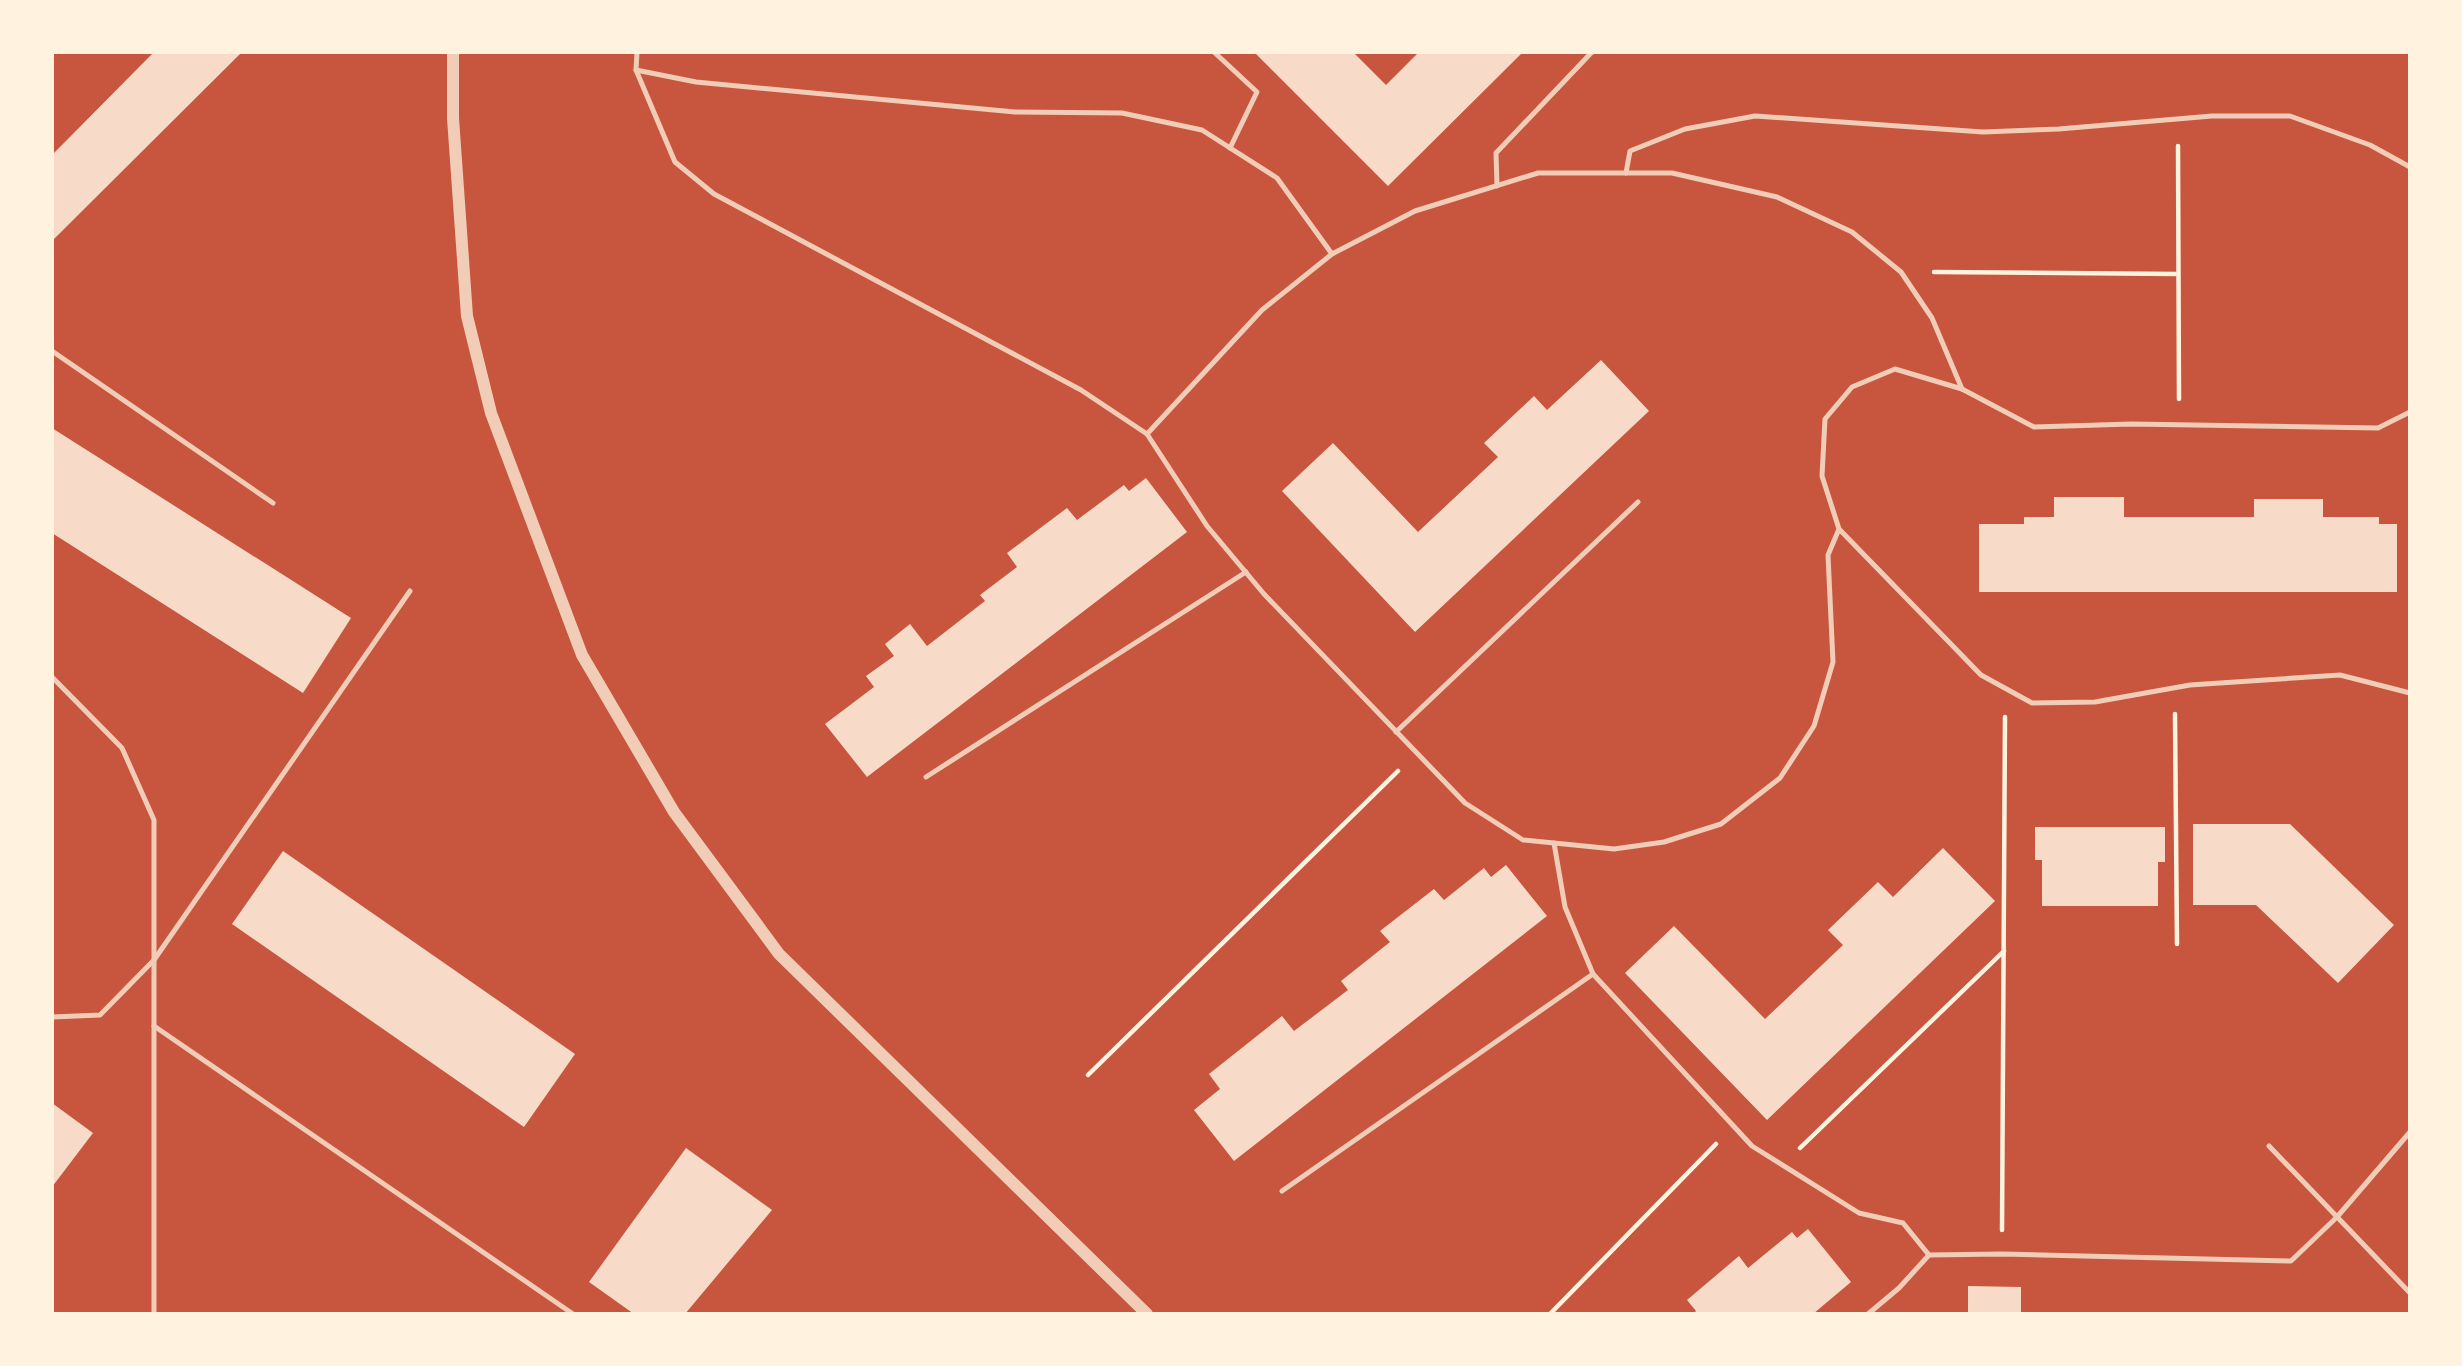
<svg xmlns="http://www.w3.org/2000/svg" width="2462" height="1366" viewBox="0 0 2462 1366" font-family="Manrope,sans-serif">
<rect width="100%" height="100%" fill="#c8553d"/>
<g fill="#f7dbc8">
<polygon points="154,52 242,52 52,241 52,155"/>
<polygon points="1254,52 1353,52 1386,85 1419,52 1523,52 1388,186"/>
<polygon points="1601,360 1649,411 1415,632 1282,491 1333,443 1418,532 1498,457 1484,443 1534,396 1547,410"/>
<polygon points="52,428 351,618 303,693 52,533"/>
<polygon points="1146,478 1187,532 867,777 825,724 874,687 866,676 894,656 885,644 910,624 927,646 985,601 980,595 1017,567 1007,553 1067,508 1077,520 1124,485 1129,491"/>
<polygon points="2054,497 2124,497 2124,517 2254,517 2254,499 2323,499 2323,517 2379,517 2379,524 2397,524 2397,592 1979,592 1979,524 2024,524 2024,517 2054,517"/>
<polygon points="2193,824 2290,824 2394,925 2338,983 2256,905 2193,905"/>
<polygon points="2035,827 2165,827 2165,862 2158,862 2158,906 2042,906 2042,860 2035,860"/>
<polygon points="1943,848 1995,901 1767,1120 1625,973 1674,926 1765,1019 1843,945 1828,930 1878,882 1893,897"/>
<polygon points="283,851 575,1054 524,1127 232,924"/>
<polygon points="1506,865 1547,916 1234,1161 1194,1110 1220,1089 1209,1074 1282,1016 1294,1031 1348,990 1341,981 1390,942 1380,931 1434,889 1444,900 1484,868 1491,877"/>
<polygon points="52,1103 93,1133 52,1187"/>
<polygon points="686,1148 772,1210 685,1314 634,1314 589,1282"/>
<polygon points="1808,1229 1851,1282 1813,1314 1693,1314 1696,1311 1687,1300 1739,1256 1748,1268 1792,1232 1797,1238"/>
<polygon points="1968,1286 2021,1287 2021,1314 1968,1314"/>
</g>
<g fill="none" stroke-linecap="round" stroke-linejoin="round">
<g stroke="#fff3e0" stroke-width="4.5">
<polyline points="2178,146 2179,399"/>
<polyline points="1934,272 2178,274"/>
<polyline points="2175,714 2177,944"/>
<polyline points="1088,1075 1398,771"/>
<polyline points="1800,1148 2004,951"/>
<polyline points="2002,1230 2005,717"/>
<polyline points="1550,1314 1716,1144"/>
</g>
<g stroke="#f1ccb7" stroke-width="5">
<polyline points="637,52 636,70 675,162 714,194 1081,390 1147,434 1207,526 1264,594 1465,803 1523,840 1614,849 1664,842 1721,824 1780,778 1814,726 1833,662 1828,555 1839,529"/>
<polyline points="1214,52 1257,92 1230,148"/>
<polyline points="636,70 696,82 1015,112 1122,113 1202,130 1277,178 1332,254"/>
<polyline points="1626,173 1630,151 1685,129 1755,116 1983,132 2059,129 2212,116 2290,116 2370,145 2410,167"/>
<polyline points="1497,186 1496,153 1592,52"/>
<polyline points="52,351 273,503"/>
<polyline points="2410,412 2378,428 2131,424 2034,427 1962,389 1895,369 1852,387 1825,419 1822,476 1839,529 1981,675 2032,703 2095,702 2190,685 2340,675 2410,693"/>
<polyline points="1147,434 1262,310 1332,254 1415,211 1538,173 1672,173 1777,197 1852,232 1901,272 1932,318 1962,389"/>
<polyline points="52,677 122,748 154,820 154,1314"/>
<polyline points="1396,732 1638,502"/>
<polyline points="926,777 1246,572"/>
<polyline points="1554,843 1565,907 1593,974 1752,1146 1859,1213 1903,1223 1929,1255 2002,1254 2291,1261 2337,1217 2410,1132"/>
<polyline points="52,1017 100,1015 154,960 410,591"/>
<polyline points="154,1026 573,1314"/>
<polyline points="2269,1146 2410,1293"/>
<polyline points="1282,1191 1593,974"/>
<polyline points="1868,1314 1899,1288 1929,1255"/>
</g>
<polyline stroke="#f1ccb7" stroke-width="12" points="453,52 453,118 467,316 491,413 582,655 674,812 779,954 1147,1314"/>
</g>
<rect width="2462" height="1366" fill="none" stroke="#fff3e0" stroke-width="108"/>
</svg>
